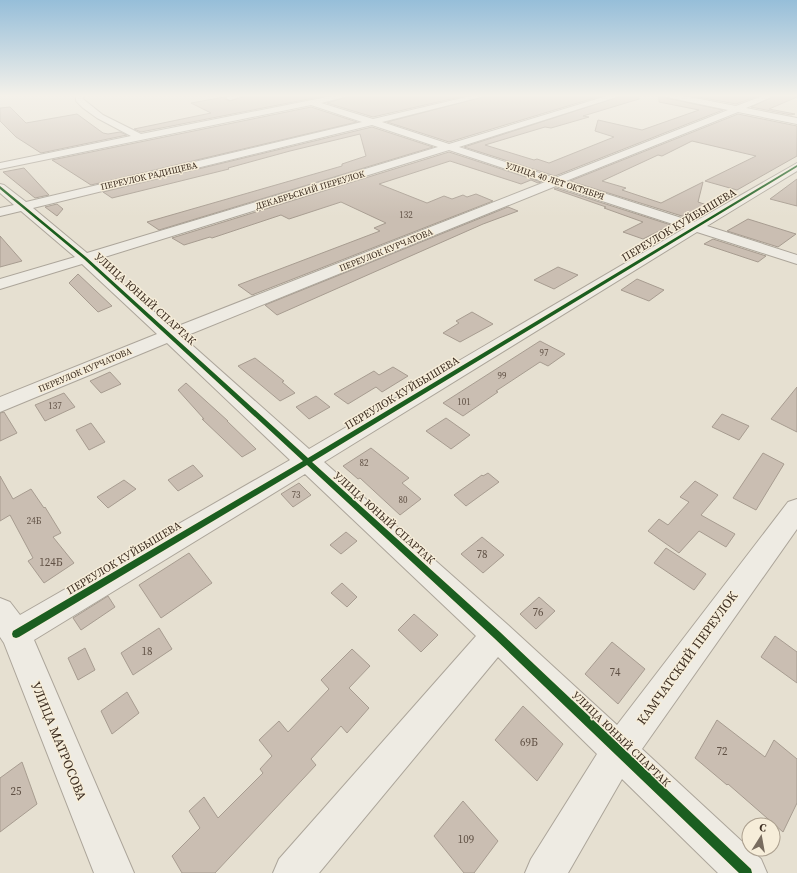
<svg xmlns="http://www.w3.org/2000/svg" width="797" height="873" viewBox="0 0 797 873" font-family="'Source Serif 4',serif">
<rect width="100%" height="100%" fill="#e6e0d1"/>
<g fill="#cabeb2" stroke="#a79c90">
<polygon points="248,95 329,95 141,132 134,129 211,113 191,103 225,97 225,99 230,101"/>
<polygon points="354,95 468,95 373,117 327,103"/>
<polygon points="490,95 604,95 449,142 387,122"/>
<polygon points="624,95 638,95 639,99 583,116 589,117 551,128 545,127 485,145 534,160 537,159 549,163 614,137 595,131 598,120 642,130 699,110 659,102 659,95 666,98 723,110 555,176 464,147"/>
<polygon points="688,95 760,95 736,104"/>
<polygon points="777,95 797,95 797,97 769,109 795,114 791,115 751,107"/>
<polygon points="10,107 26,123 77,114 103,133 108,134 120,132 127,135 41,153 16,137 0,121 0,108"/>
<polygon points="311,107 357,122 91,185 52,160"/>
<polygon points="738,114 797,126 797,156 737,190 705,181 756,156 692,141 662,156 658,155 602,181 626,188 622,190 661,203 703,182 698,202 707,205 685,217 570,181"/>
<polygon points="372,127 433,147 159,230 147,222 342,166 342,164 366,156 360,134 290,151 228,168 229,169 112,198 103,192"/>
<polygon points="449,152 541,182 538,183 531,180 521,184 450,161 379,184 427,203 444,196 452,199 463,195 467,197 476,194 493,201 252,295 238,285 380,231 374,228 386,223 341,202 289,219 281,215 212,238 210,237 184,245 172,238"/>
<polygon points="24,168 49,195 35,198 3,172"/>
<polygon points="797,179 797,206 770,199"/>
<polygon points="556,188 671,225 643,239 623,232 643,222 604,208 606,207 554,189"/>
<polygon points="57,204 63,209 57,216 45,207"/>
<polygon points="508,207 518,211 483,224 277,315 265,305"/>
<polygon points="748,219 796,234 778,247 727,231"/>
<polygon points="0,236 22,261 0,267"/>
<polygon points="713,239 766,256 758,262 704,244"/>
<polygon points="558,267 578,275 554,289 534,280"/>
<polygon points="78,274 112,306 98,312 69,283"/>
<polygon points="637,279 664,290 649,301 621,290"/>
<polygon points="472,312 493,324 460,342 443,333 459,323 456,321"/>
<polygon points="540,341 565,354 548,366 540,362 496,391 498,392 463,416 443,403"/>
<polygon points="255,358 284,381 282,382 295,393 280,401 238,366"/>
<polygon points="393,367 408,376 382,392 376,387 348,404 334,394 374,371 379,375"/>
<polygon points="110,372 121,384 101,393 90,381"/>
<polygon points="186,383 228,421 227,421 256,449 242,457 202,419 204,419 178,390"/>
<polygon points="797,387 797,432 771,419"/>
<polygon points="64,393 75,407 45,421 35,405"/>
<polygon points="316,396 330,407 309,419 296,407"/>
<polygon points="4,412 17,433 0,441 0,413"/>
<polygon points="722,414 749,426 739,440 712,427"/>
<polygon points="446,418 470,435 451,449 426,431"/>
<polygon points="91,423 105,442 89,450 76,430"/>
<polygon points="371,448 409,478 402,483 421,499 400,515 360,478 358,479 343,466"/>
<polygon points="763,453 784,464 756,510 733,498"/>
<polygon points="193,465 203,476 178,491 168,480"/>
<polygon points="488,473 499,482 466,506 454,495 482,475 483,476"/>
<polygon points="0,476 13,499 31,489 44,508 45,507 61,533 53,537 74,563 44,583 28,561 33,558 10,515 0,521"/>
<polygon points="124,480 136,489 108,508 97,497"/>
<polygon points="695,481 718,495 701,515 735,534 726,547 699,531 679,553 648,531 659,519 668,525 689,502 680,497"/>
<polygon points="299,483 311,495 293,507 281,494"/>
<polygon points="346,532 357,541 341,554 330,545"/>
<polygon points="482,537 504,555 483,573 461,554"/>
<polygon points="666,548 706,574 694,590 654,563"/>
<polygon points="189,553 212,583 161,618 139,585"/>
<polygon points="342,583 357,597 347,607 331,593"/>
<polygon points="108,596 115,607 81,630 73,618"/>
<polygon points="539,597 555,611 536,629 520,614"/>
<polygon points="414,614 438,635 421,652 398,630"/>
<polygon points="159,628 172,649 133,675 121,653"/>
<polygon points="775,636 797,652 797,683 761,657"/>
<polygon points="612,642 645,669 618,704 585,674"/>
<polygon points="85,648 95,670 78,680 68,658"/>
<polygon points="352,649 370,666 349,688 369,708 347,733 341,726 311,759 316,765 215,873 182,873 172,856 200,828 189,811 204,797 218,818 263,773 260,769 272,756 259,740 279,721 288,732 329,689 321,680"/>
<polygon points="127,692 139,713 112,734 101,711"/>
<polygon points="523,706 563,744 537,781 495,740"/>
<polygon points="717,720 765,757 774,740 797,759 797,803 783,832 728,784 727,785 695,758"/>
<polygon points="22,762 37,804 0,832 0,778"/>
<polygon points="463,801 498,841 474,873 464,873 434,836"/>
</g>
<g fill="none" stroke-linecap="round" stroke-linejoin="round">
<g stroke="#aca59a" stroke-width="2">
<g id="minor">
<path d="M76 95H84L83 99 103 115 141 134 337 95H353L321 103 373 119 475 95H489L382 122 449 144 610 95H623L459 147 555 178 728 110 666 97 662 95H679L736 106 765 95H776L746 108 797 118V124L738 112 566 181 694 222 797 163V171L707 226 797 255V264L697 232 324 462 508 625 617 725 788 502 797 499V529L642 749 761 859 767 873H718L622 779 568 873H525L531 859 597 754 498 657 319 873H273L279 859 476 636 305 474 34 640 134 873H94L4 643 0 637V598L10 602 20 615 290 460 167 343 0 412V397L157 334 82 264 0 289V279L75 257 21 211 0 216V208L14 205 0 193V184L4 185 26 202 362 122 311 105 0 169V163L131 136 97 118 83 108 76 101ZM372 125 438 147 87 253 33 208ZM449 150 545 182 173 328 95 260ZM556 186 685 228 309 449 183 337Z"/>
<polygon points="247,95 230,100 226,98 232,95"/>
</g>
</g>
<use href="#minor" fill="#eeebe3" fill-rule="evenodd"/>
<g stroke="#f6edd9" stroke-width="2">
<polygon id="cycleway" points="797,165 797,167 312,462 500,632 751,869 752,873 739,873 494,638 307,465 19,637 16,638 13,637 12,634 13,631 303,461 84,259 0,189 0,186 86,257 308,458"/>
</g>
<use href="#cycleway" fill="#1b5e20" fill-rule="evenodd"/>
</g>
<linearGradient id="sky" x2="0" y2="1"><stop stop-color="#96bed9"/><stop offset="0.44" stop-color="#f4f1ea"/><stop offset="1" stop-color="#f4f1ea" stop-opacity="0"/></linearGradient>
<rect width="797" height="217" fill="url(#sky)"/>
<g text-anchor="middle" dominant-baseline="central" stroke-width="3" stroke-linejoin="round" paint-order="stroke">
<g font-size="9" fill="#3c2d21" stroke="#f6edd9">
<text transform="translate(149 176) rotate(-13)">ПЕРЕУЛОК РАДИЩЕВА</text>
<text transform="translate(555 181) rotate(18)">УЛИЦА 40 ЛЕТ ОКТЯБРЯ</text>
<text transform="translate(310 190) rotate(-17)">ДЕКАБРЬСКИЙ ПЕРЕУЛОК</text>
<text transform="translate(386 250) rotate(-22)">ПЕРЕУЛОК КУРЧАТОВА</text>
<text transform="translate(85 370) rotate(-23)">ПЕРЕУЛОК КУРЧАТОВА</text>
</g>
<g font-size="9" fill="#605145">
<text x="406" y="215">132</text>
<text x="544" y="353">97</text>
<text x="502" y="376">99</text>
<text x="464" y="402">101</text>
<text x="55" y="406">137</text>
<text x="364" y="463">82</text>
<text x="296" y="495">73</text>
<text x="403" y="500">80</text>
<text x="34" y="521">24Б</text>
</g>
<g font-size="11" fill="#3c2d21" stroke="#f6edd9">
<text transform="translate(679 225) rotate(-31)">ПЕРЕУЛОК КУЙБЫШЕВА</text>
<text transform="translate(145 299) rotate(42)">УЛИЦА ЮНЫЙ СПАРТАК</text>
<text transform="translate(402 393) rotate(-31)">ПЕРЕУЛОК КУЙБЫШЕВА</text>
<text transform="translate(384 518) rotate(42)">УЛИЦА ЮНЫЙ СПАРТАК</text>
<text transform="translate(124 558) rotate(-31)">ПЕРЕУЛОК КУЙБЫШЕВА</text>
<text transform="translate(621 739) rotate(44)">УЛИЦА ЮНЫЙ СПАРТАК</text>
</g>
<g font-size="11" fill="#605145">
<text x="482" y="554">78</text>
<text x="51" y="562">124Б</text>
<text x="538" y="612">76</text>
<text x="147" y="651">18</text>
<text x="615" y="672">74</text>
<text x="529" y="742">69Б</text>
<text x="722" y="751">72</text>
<text x="16" y="791">25</text>
<text x="466" y="839">109</text>
</g>
<g font-size="13" fill="#3c2d21" stroke="#f6edd9">
<text transform="translate(687 658) rotate(-54)">КАМЧАТСКИЙ ПЕРЕУЛОК</text>
<text transform="translate(59 741) rotate(68)">УЛИЦА МАТРОСОВА</text>
</g>
</g>
<g transform="translate(761 837) rotate(11)"><circle r="19" fill="#f6edd9" stroke="#aca08f"/>
<path d="M0-3L7 15L0 10L-7 15Z" fill="#786c5f"/>
<text y="-6" font-size="11" font-weight="bold" text-anchor="middle" fill="#3c2d21">С</text>
</g>
</svg>
